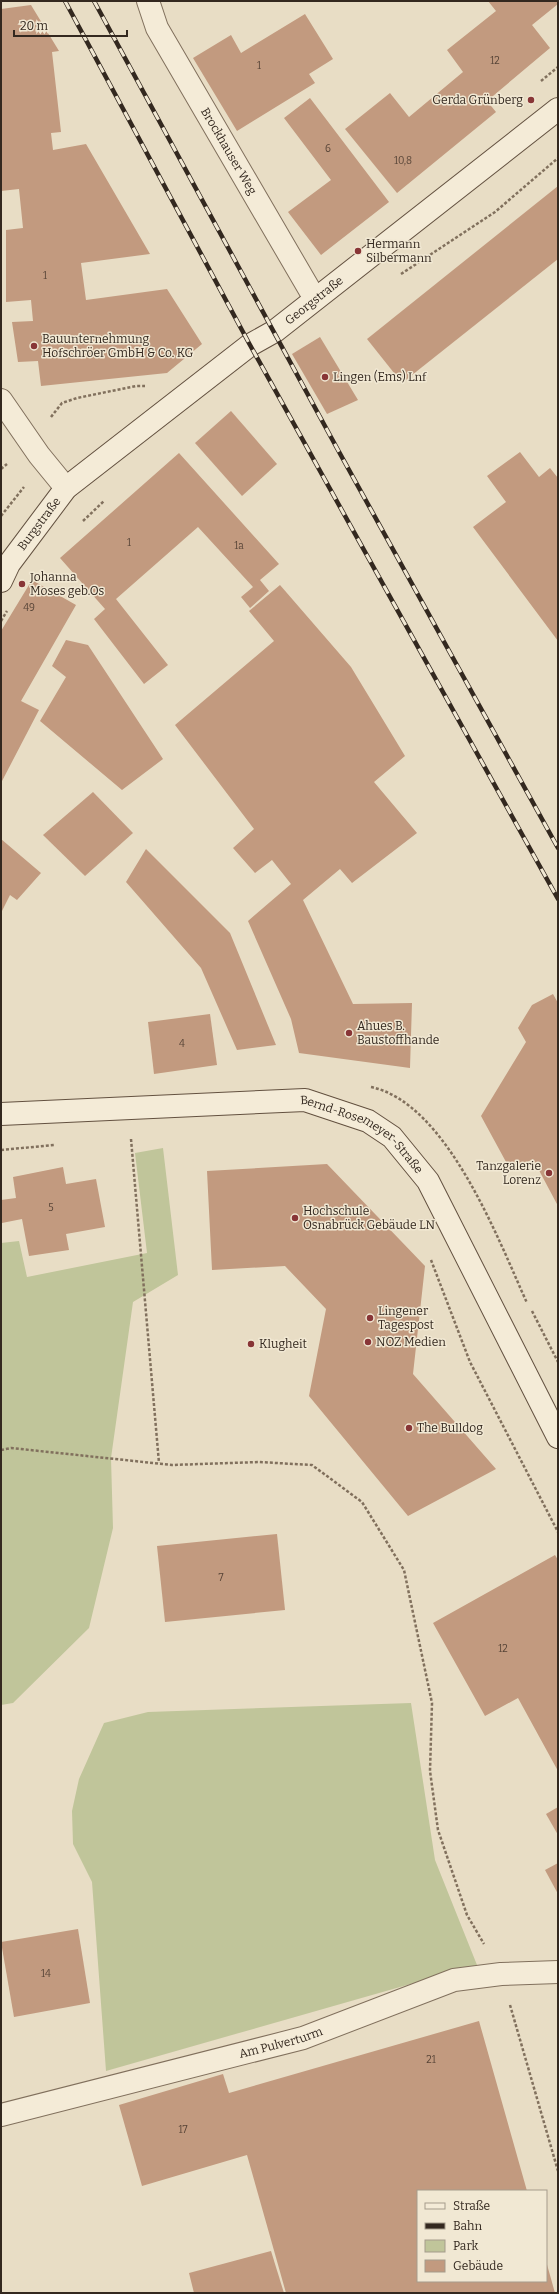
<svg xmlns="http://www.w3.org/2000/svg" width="559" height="2294" viewBox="0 0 559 2294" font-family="Bitter,serif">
<rect width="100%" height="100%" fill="#e8ddc5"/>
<g fill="#c0c59a">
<polygon points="163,1148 178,1275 133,1302 111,1458 113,1528 89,1628 13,1703 1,1705 1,1243 19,1241 27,1277 147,1253 135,1153"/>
<polygon points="411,1703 435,1860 477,1965 106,2071 92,1882 73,1844 72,1811 79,1779 104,1723 148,1712"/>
</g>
<g fill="#c29a7f">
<polygon points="488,1 558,1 558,4 532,25 550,48 487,101 496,112 397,193 345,129 390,93 409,117 463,72 447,50 496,11"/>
<polygon points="31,5 59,51 52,52 61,132 51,133 53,150 86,144 150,254 81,263 86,300 167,289 202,344 167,373 41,386 38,361 18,362 12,322 33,321 31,300 6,302 6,230 23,228 19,189 1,191 1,9"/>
<polygon points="305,14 333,59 309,74 315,83 237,131 193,58 231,35 241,53"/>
<polygon points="310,98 389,202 321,255 288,212 331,180 284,118"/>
<polygon points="558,186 558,259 402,383 367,339"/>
<polygon points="320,337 358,400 327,414 292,354"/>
<polygon points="231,411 277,464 242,496 195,443"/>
<polygon points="520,452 539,477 550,468 558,478 558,641 473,527 506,502 487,476"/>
<polygon points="179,453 279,564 260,580 269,591 250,608 241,597 253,587 198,527 116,599 168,665 144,684 94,619 105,609 60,558"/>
<polygon points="32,580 76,605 21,701 39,710 1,783 1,631"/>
<polygon points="280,585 351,667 405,756 374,782 417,833 352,883 340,869 303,900 353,1004 412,1003 410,1068 299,1053 291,1019 248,921 291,884 272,860 255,873 233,848 254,829 175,725 274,641 249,611"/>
<polygon points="66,640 88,645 163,759 122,790 40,721 66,677 52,666"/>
<polygon points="93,792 133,833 85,876 43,835"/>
<polygon points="1,839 41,873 17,900 10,895 1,913"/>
<polygon points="146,849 230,933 276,1045 237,1050 201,968 126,882"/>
<polygon points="553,994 558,1003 558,1206 533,1159 511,1171 481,1116 526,1042 518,1028 532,1005"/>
<polygon points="210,1014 217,1065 154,1074 148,1022"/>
<polygon points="327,1164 425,1266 413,1374 496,1469 408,1516 309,1396 326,1309 285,1266 212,1270 207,1171"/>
<polygon points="63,1167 66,1184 96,1179 105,1227 66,1234 69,1250 29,1256 22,1219 2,1223 1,1200 16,1198 13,1177"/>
<polygon points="277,1534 285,1610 165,1622 157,1546"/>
<polygon points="555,1555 558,1560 558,1771 518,1698 485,1716 433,1623"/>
<polygon points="558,1807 558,1835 546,1814"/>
<polygon points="558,1863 558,1894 545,1870"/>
<polygon points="78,1929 90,2003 14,2017 1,1942"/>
<polygon points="479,2021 527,2191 418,2191 418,2281 546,2281 546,2261 555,2293 286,2293 247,2155 142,2186 119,2105 223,2074 229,2093"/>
<polygon points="271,2251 284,2293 194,2293 189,2273"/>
</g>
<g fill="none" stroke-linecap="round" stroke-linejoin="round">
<g stroke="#81705d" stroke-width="24">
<g id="street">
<path id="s1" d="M148 1 157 28 315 299"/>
<polyline points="1,400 39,455 66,488"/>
<path id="s2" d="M1 2115 303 2038 454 1980 501 1974 558 1972"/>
</g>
</g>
<g stroke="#635140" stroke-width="24">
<g id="secondary">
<path id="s3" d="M1 581 9 564 66 488 250 345 275 331 558 109"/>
<path id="s4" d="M1 1114 305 1100 368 1121 392 1137 428 1181 558 1437"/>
</g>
</g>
<g stroke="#81705d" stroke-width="2.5" stroke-dasharray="3 2" stroke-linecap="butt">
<polyline points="541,81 558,67"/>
<polyline points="401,274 495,212 558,158"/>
<polyline points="51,417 62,403 77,398 136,386 145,386"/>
<polyline points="1,469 7,464"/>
<polyline points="1,516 24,487"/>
<polyline points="83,521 104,501"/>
<polyline points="1,621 7,611"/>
<path d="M371 1087C447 1103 498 1239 527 1303"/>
<polyline points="131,1139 159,1463"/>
<polyline points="1,1150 54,1145"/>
<polyline points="431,1260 470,1362 558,1532"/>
<polyline points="532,1311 558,1362"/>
<polyline points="1,1450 11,1448 172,1465 259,1462 312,1465 362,1502 404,1570 432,1703 430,1771 438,1830 467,1915 484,1944"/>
<polyline points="510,2005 558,2171"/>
</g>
<use href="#street" stroke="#f4ebd7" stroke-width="22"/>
<use href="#secondary" stroke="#f4ebd7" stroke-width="22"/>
<g stroke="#33281f" stroke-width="4.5">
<g id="rail">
<polyline points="65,1 250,345 558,899"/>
<polyline points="94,1 338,450 558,848"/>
</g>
</g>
<use href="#rail" stroke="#f1e8d3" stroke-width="3" stroke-dasharray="9" stroke-linecap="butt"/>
</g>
<g fill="#883536" stroke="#f1e8d3" stroke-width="1.5">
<circle cx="531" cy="100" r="4"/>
<circle cx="358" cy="251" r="4"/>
<circle cx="34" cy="346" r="4"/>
<circle cx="325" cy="377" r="4"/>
<circle cx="22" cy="584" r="4"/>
<circle cx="349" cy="1033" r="4"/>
<circle cx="549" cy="1173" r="4"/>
<circle cx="295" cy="1218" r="4"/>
<circle cx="370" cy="1318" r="4"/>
<circle cx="368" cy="1342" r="4"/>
<circle cx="251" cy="1344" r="4"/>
<circle cx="409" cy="1428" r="4"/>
</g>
<g text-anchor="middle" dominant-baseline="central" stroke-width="3" stroke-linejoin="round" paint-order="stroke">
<g font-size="10" fill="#574437">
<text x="495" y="61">12</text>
<text x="259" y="66">1</text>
<text x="328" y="149">6</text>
<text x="403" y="161">10,8</text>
<text x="45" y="276">1</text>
<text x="129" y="543">1</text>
<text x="239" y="546">1a</text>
<text x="29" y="608">49</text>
<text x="182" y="1044">4</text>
<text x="51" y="1208">5</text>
<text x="221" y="1578">7</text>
<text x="503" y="1649">12</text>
<text x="46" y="1974">14</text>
<text x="431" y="2060">21</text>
<text x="183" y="2130">17</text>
</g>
<g font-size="12" fill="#33281f" stroke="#f1e8d3" text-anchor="start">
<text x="523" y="100" text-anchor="end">Gerda Grünberg</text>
<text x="366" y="244">Hermann<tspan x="366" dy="14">Silbermann</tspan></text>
<text x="42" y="339">Bauunternehmung<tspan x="42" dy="14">Hofschröer GmbH &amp; Co. KG</tspan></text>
<text x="333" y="377">Lingen (Ems) Lnf</text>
<text x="30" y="577">Johanna<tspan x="30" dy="14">Moses geb.Os</tspan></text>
<text x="357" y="1026">Ahues B.<tspan x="357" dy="14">Baustoffhande</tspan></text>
<text x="541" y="1166" text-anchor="end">Tanzgalerie<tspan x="541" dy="14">Lorenz</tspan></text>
<text x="303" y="1211">Hochschule<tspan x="303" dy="14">Osnabrück Gebäude LN</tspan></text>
<text x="378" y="1311">Lingener<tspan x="378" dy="14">Tagespost</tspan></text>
<text x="376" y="1342">NOZ Medien</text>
<text x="259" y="1344">Klugheit</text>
<text x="417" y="1428">The Bulldog</text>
</g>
<g font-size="12" fill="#33281f" stroke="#f1e8d3">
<text stroke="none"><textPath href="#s1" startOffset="171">Brockhauser Weg</textPath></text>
<text stroke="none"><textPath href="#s3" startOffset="425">Georgstraße</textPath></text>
<text stroke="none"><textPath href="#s3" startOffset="69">Burgstraße</textPath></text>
<text stroke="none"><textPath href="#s4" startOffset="372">Bernd-Rosemeyer-Straße</textPath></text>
<text stroke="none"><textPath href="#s2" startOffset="289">Am Pulverturm</textPath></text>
</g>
</g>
<rect width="559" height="2294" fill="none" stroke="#33281f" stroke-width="4"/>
<rect x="417" y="2190" width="130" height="92" fill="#f1e8d3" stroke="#a59b8b"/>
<rect x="425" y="2203" width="20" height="6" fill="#f4ebd7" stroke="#a59b8b"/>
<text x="453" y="2210" font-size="12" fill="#33281f">Straße</text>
<rect x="425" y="2223" width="20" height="6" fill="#33281f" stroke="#a59b8b"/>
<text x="453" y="2230" font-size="12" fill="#33281f">Bahn</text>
<rect x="425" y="2240" width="20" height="12" fill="#c0c59a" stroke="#a59b8b"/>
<text x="453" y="2250" font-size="12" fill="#33281f">Park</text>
<rect x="425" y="2260" width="20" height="12" fill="#c29a7f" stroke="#a59b8b"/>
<text x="453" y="2270" font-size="12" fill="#33281f">Gebäude</text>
<path d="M14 30v6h113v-6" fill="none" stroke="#33281f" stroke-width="2"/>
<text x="20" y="30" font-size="12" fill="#33281f" stroke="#f1e8d3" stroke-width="3" paint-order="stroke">20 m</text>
</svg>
